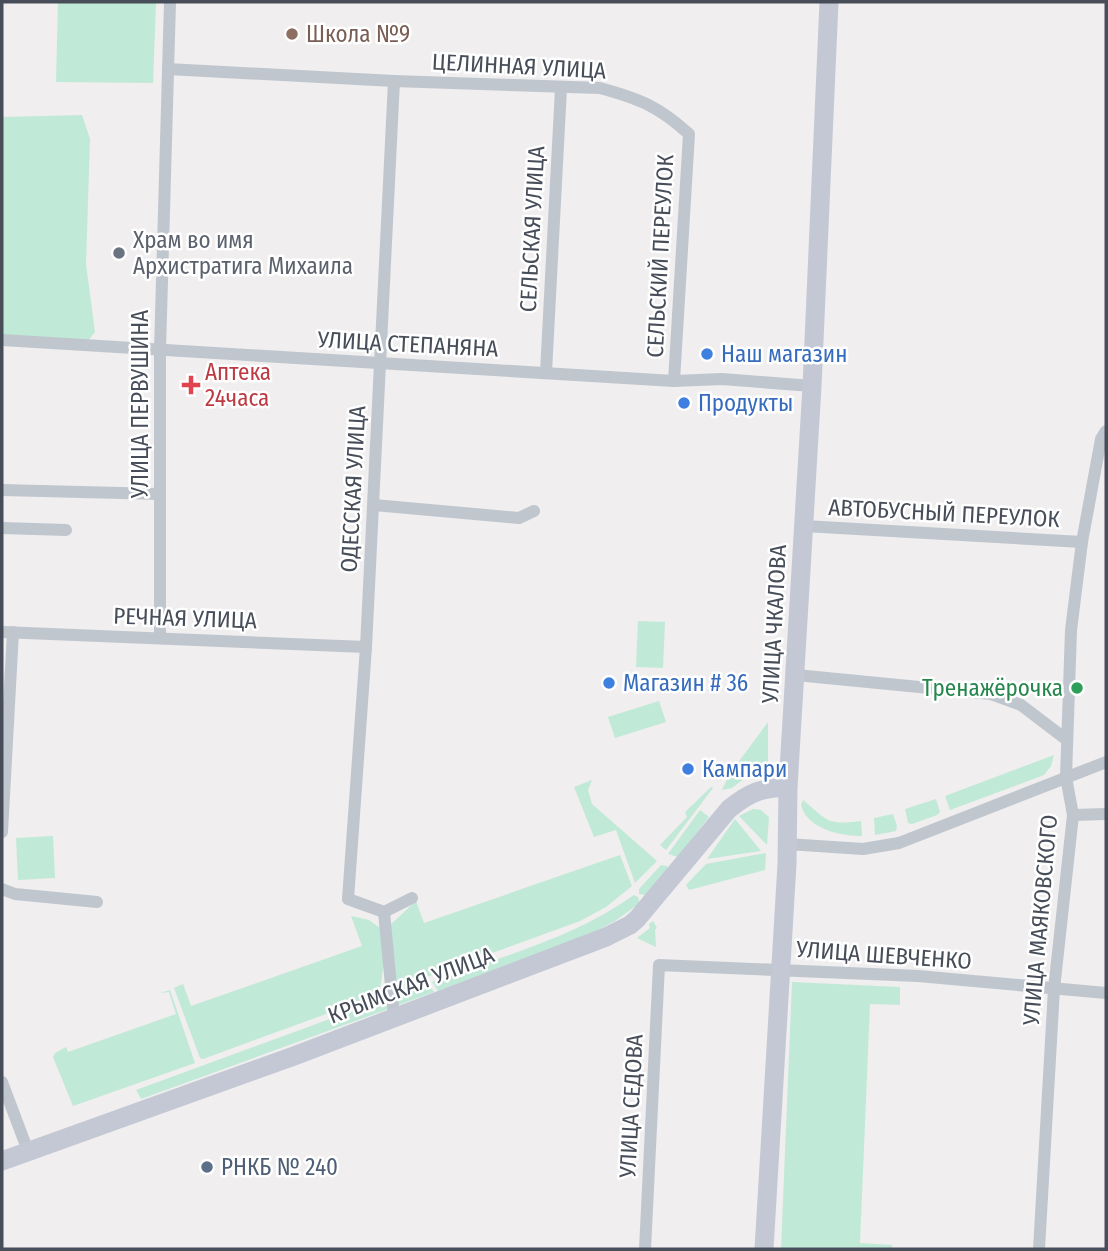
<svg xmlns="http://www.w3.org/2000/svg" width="1108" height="1251" viewBox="0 0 1108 1251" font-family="'Fira Sans Condensed',sans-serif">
<rect width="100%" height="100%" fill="#f0eeee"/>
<g fill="#c1e9d7">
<polygon points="58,2 156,2 153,83 56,82"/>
<polygon points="82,115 90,139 86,264 95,332 88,341 2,337 2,117"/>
<polygon points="638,621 665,622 663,668 636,667"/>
<polygon points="659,701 666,722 615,738 608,717"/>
<polygon points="768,722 768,764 734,768"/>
<polygon points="1054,755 1051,766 1044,775 950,810 945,796"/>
<polygon points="757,769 732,788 722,790 731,771"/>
<polygon points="592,780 588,790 592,804 657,861 635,883 616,830 594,837 574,787"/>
<polygon points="711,787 713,788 666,850 660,845 687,817 685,812"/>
<polygon points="936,799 940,812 937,815 912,824 908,823 905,809"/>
<path d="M803 800C829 822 827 825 861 821L862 836C840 836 807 829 801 805Z"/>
<polygon points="753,809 761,810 769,817 767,845 739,816"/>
<polygon points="700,810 709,817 678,857 668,854"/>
<polygon points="893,814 897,826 896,831 875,835 874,818"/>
<polygon points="735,819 761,851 707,859"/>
<polygon points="53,836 55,878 18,880 16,838"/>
<polygon points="766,853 765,870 689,890 686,885 706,864"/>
<polygon points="620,855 632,886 606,907 580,921 394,989 390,925 416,901 424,923"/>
<polygon points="661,865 667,866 668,870 645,895 639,894 639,889"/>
<path d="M634 895 638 897 640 903 615 921 587 936 438 991 432 982C500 957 574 938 634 895Z"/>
<path d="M351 916 369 920 380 928C384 952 385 972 378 995L203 1059 200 1058 174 988 183 984 191 1006 362 946Z"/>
<polygon points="653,921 657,928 655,930 656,947 637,938 650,928 649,924"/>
<polygon points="792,982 900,987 900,1005 870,1004 860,1243 892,1245 892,1249 781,1249"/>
<polygon points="428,983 434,992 396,1006 394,995"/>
<polygon points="170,990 195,1063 73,1106 53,1057 55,1053 66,1047 68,1052 176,1014 169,992 160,993"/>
<polygon points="390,997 391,1008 141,1099 136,1090"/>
</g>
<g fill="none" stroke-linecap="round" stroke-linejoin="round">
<g stroke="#c0c6ce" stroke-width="12">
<path d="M168 69 394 81 600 88C640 99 658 106 689 134L674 381"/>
<polyline points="394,81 366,647 348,899 384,912 412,898"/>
<polyline points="2,340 674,381 722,379 812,386"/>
<polyline points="546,372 561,88"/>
<polyline points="2,490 160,494"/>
<polyline points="374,505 519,518 534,511"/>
<polyline points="804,526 1082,542"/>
<polyline points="2,528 66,530"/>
<polyline points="2,632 366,647"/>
<polyline points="160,638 160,350 170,2"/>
<polyline points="796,675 991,694 1021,705 1067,740"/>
<polyline points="1073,815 1106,814"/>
<polyline points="2,832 13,632"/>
<polyline points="787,844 863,849 899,843 1106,762"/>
<polyline points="2,889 15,894 97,902"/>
<polyline points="384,912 394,1017"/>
<polyline points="2,1082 28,1151"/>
<polyline points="645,1249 659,965 918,976 1106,993"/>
<polyline points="1039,1249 1054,989 1073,815 1066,777 1071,630 1082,542 1101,439 1106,431"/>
</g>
<g stroke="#c3c8d4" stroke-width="19">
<path d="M2 1161 294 1056 606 937 630 925 637 919 729 809C750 792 761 788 788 787"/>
<polyline points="764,1249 787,864 788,787 812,386 829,2"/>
</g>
</g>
<circle fill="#8d6e63" stroke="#fff" stroke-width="2.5" cx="292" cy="34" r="7"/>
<circle fill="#6b7280" stroke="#fff" stroke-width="2.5" cx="119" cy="253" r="7"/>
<g fill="#3f7fe0" stroke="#fff" stroke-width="2.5">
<circle cx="707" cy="354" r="7"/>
<circle cx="684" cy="403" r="7"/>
<circle cx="609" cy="683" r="7"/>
<circle cx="688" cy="769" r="7"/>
</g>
<path fill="#e0444e" stroke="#fff" stroke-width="2.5" d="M187.5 374.5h7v7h7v7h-7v7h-7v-7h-7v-7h7z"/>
<circle fill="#2e9e5b" stroke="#fff" stroke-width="2.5" cx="1077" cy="688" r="7"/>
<circle fill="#5c6f8a" stroke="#fff" stroke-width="2.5" cx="207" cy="1167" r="7"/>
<g text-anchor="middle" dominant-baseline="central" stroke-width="5" stroke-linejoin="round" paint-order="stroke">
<g font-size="23" fill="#785e54" stroke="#fff" text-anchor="start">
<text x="306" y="34">Школа №9</text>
</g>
<g font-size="23" fill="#484e59" stroke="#fff">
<text transform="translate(519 66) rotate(3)">ЦЕЛИННАЯ УЛИЦА</text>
<text transform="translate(532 229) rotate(-87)">СЕЛЬСКАЯ УЛИЦА</text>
<text transform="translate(660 256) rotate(-87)">СЕЛЬСКИЙ ПЕРЕУЛОК</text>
<text transform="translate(408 344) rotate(3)">УЛИЦА СТЕПАНЯНА</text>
<text transform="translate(140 404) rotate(-90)">УЛИЦА ПЕРВУШИНА</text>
<text transform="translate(353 489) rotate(-87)">ОДЕССКАЯ УЛИЦА</text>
<text transform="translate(944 513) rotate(3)">АВТОБУСНЫЙ ПЕРЕУЛОК</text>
<text transform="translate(185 618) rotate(2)">РЕЧНАЯ УЛИЦА</text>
<text transform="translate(774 624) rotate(-87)">УЛИЦА ЧКАЛОВА</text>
<text transform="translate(1040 920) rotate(-85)">УЛИЦА МАЯКОВСКОГО</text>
<text transform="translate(884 955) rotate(4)">УЛИЦА ШЕВЧЕНКО</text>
<text transform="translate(411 985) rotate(-21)">КРЫМСКАЯ УЛИЦА</text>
<text transform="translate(631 1106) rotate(-87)">УЛИЦА СЕДОВА</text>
</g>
<g font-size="23" fill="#5b616d" stroke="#fff" text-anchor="start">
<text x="133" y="240">Храм во имя<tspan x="133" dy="26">Архистратига Михаила</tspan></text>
</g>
<g font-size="23" fill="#366cbe" stroke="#fff" text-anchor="start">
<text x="721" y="354">Наш магазин</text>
<text x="698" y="403">Продукты</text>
<text x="623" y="683">Магазин # 36</text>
<text x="702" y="769">Кампари</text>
</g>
<g font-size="23" fill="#be3a42" stroke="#fff" text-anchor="start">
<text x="205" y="372">Аптека<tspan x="205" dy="26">24часа</tspan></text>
</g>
<g font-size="23" fill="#27864d" stroke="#fff" text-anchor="end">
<text x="1063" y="688">Тренажёрочка</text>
</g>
<g font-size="23" fill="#4e5e75" stroke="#fff" text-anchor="start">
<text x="221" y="1167">РНКБ № 240</text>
</g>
</g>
<rect width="1108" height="1251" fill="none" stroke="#484e59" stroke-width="7"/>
</svg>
